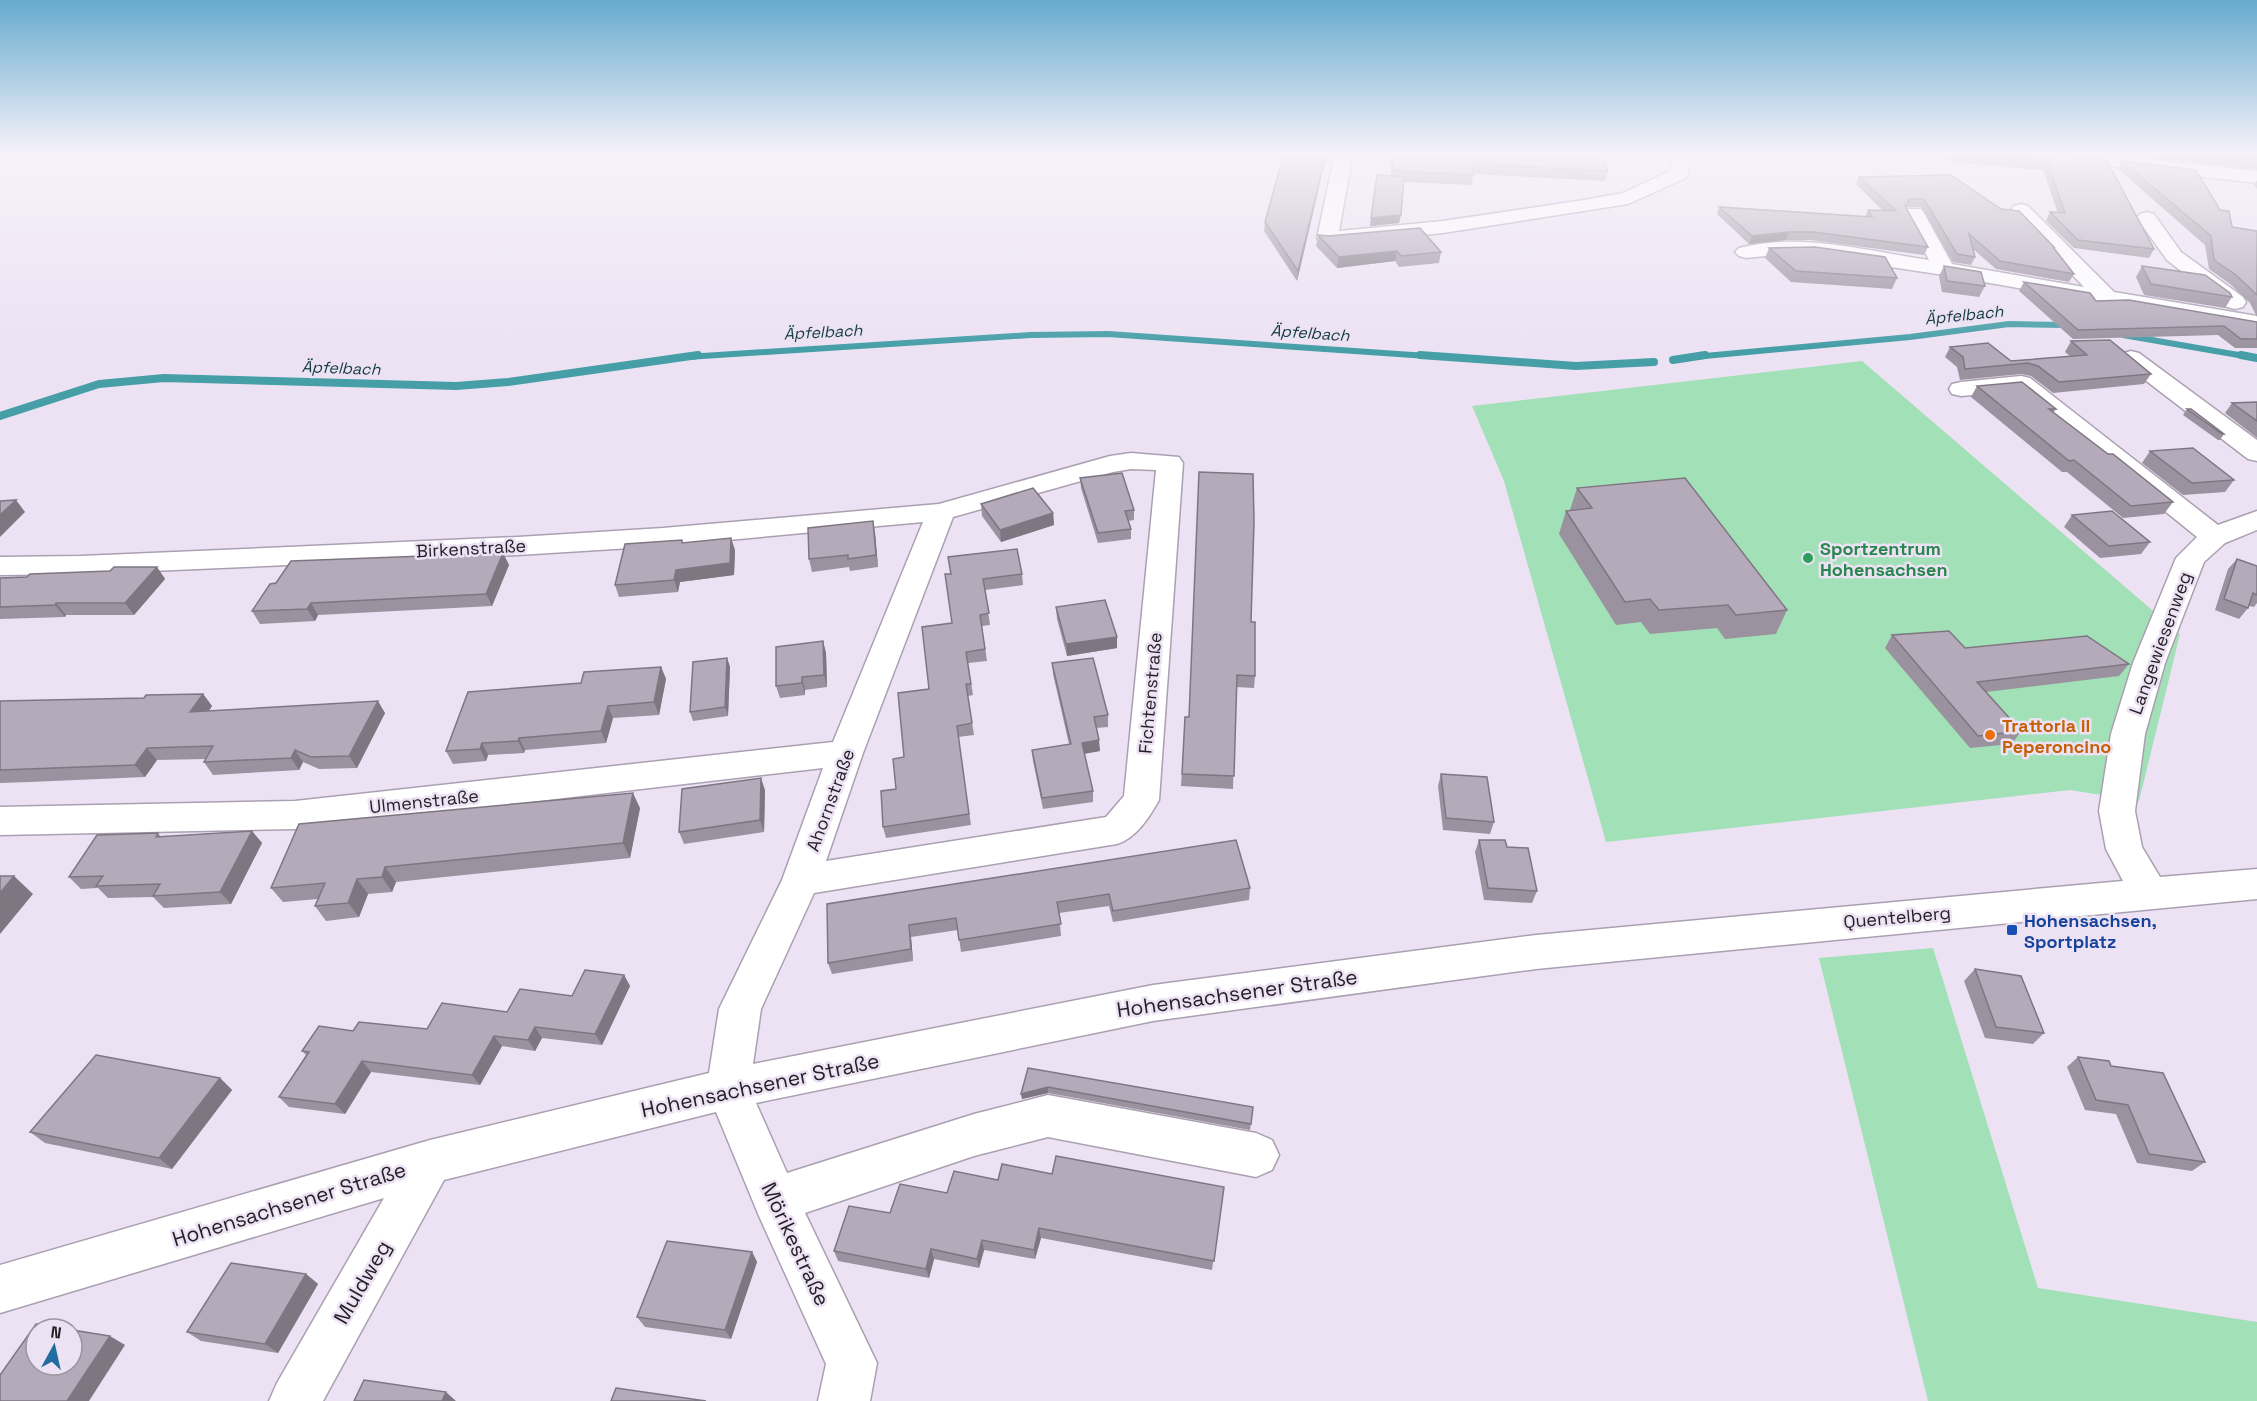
<svg xmlns="http://www.w3.org/2000/svg" width="2257" height="1401" viewBox="0 0 2257 1401" font-family="'Space Grotesk',sans-serif">
<rect width="100%" height="100%" fill="#ece2f3"/>
<g fill="#a2e0b7">
<polygon points="1862,361 2180,634 2139,801 2070,790 1606,842 1504,481 1472,406"/>
<polygon points="1933,948 2038,1288 2257,1322 2257,1401 1928,1401 1819,958"/>
</g>
<g fill="none" stroke-linecap="round" stroke-linejoin="round">
<g stroke="#469ea7" stroke-width="6">
<polyline points="2123,335 2250,357"/>
<polyline points="687,357 1030,335 1108,334 1442,357"/>
<polyline points="1694,357 1910,337 2009,324 2068,325"/>
</g>
<g stroke="#469ea7" stroke-width="8">
<polyline points="1420,355 1576,366 1654,362"/>
<polyline points="2241,355 2257,358"/>
<polyline points="1673,360 1705,355"/>
<polyline points="0,416 99,384 164,378 456,386 508,382 698,355"/>
</g>
<g stroke="#aaa0b1" stroke-width="3">
<g id="minor">
<polygon points="1335,153 1353,153 1339,231 1443,221 1584,200 1623,193 1670,171 1673,153 1691,153 1688,174 1686,178 1628,204 1443,233 1327,244 1320,242 1317,238"/>
<polygon points="2037,153 2092,153 2257,171 2257,183 2046,159 2039,157"/>
<path d="M2021 204 2028 206 2114 292 2257 316V330L1944 275 1811 255 1786 254 1746 258 1739 256 1735 252 1739 248C1800 232 1867 251 1929 260L1904 213 1907 209H1921L1924 213 1952 264 2084 287 2014 214 2011 210 2014 206Z"/>
<polygon points="2147,212 2154,214 2181,252 2243,297 2246,302 2243,307 2235,309 2227,307 2167,260 2137,218 2140,214"/>
<polygon points="2131,351 2139,353 2257,440 2257,461 2248,459 2123,363 2119,358 2123,353"/>
<path d="M2021 376 2030 378 2218 525 2257 511V530L2225 543 2204 562 2165 663 2145 734 2135 811 2142 847 2160 877 2257 869V899L1536 969 1153 1021 756 1103 787 1173 974 1114 1048 1095 1256 1133 1272 1140 1279 1155 1272 1170 1256 1177 1048 1137 974 1156 805 1213 877 1363 870 1401H818L826 1364 759 1216 716 1112 444 1180 323 1401H269L277 1383 384 1198 0 1313V1265L430 1140 709 1073 719 1009 782 880 823 768 295 829 0 835V807L295 801 833 742 923 522 663 546 518 555 81 574 0 575V557L81 556 518 537 663 528 939 504 1110 456 1131 453 1179 457 1183 463 1159 800C1149 818 1136 838 1117 844L814 893 761 1009 753 1064 1153 985 1536 935 2123 881 2106 849 2099 811 2111 734 2133 663 2176 558 2197 537 2016 391 1961 396 1952 394 1949 389 1952 384 1961 382ZM1131 469 1156 470 1124 796 1106 817 826 861 863 753 953 517 1113 472Z"/>
</g>
</g>
<use href="#minor" fill="#fff" fill-rule="evenodd"/>
</g>
<g fill="#9b92a0">
<polygon points="1284,153 1327,153 1297,281 1264,231 1265,222"/>
<polygon points="1390,153 1602,153 1608,171 1605,181 1473,174 1472,185 1403,182 1399,223 1370,226 1377,175 1391,176"/>
<polygon points="1942,153 2048,153 2154,249 2149,258 2074,248 2046,221 2050,212 2058,213 2043,170 1950,162"/>
<polygon points="2110,153 2257,153 2257,169"/>
<polygon points="2122,161 2220,210 2232,227 2257,231 2257,317 2250,303 2230,284 2209,269 2205,245 2118,169"/>
<polygon points="1951,175 2055,248 2054,249 2074,274 2069,282 1996,269 1973,249 1975,257 1971,265 1953,262 1921,207 1907,207 1906,208 1928,247 1924,255 1810,240 1786,240 1749,244 1717,214 1719,207 1865,217 1868,210 1883,211 1856,184 1859,177"/>
<polygon points="2257,180 2257,189 2254,185"/>
<polygon points="1318,235 1441,252 1439,263 1399,267 1395,261 1337,268 1316,246"/>
<polygon points="1769,248 1897,278 1892,289 1791,282 1765,258"/>
<polygon points="1944,266 1985,286 1979,297 1942,292 1939,276"/>
<polygon points="2142,266 2232,297 2225,308 2144,295 2136,277"/>
<polygon points="2024,282 2096,301 2257,322 2257,348 2235,348 2218,335 2073,339 2019,291"/>
<polygon points="2071,341 2151,374 2144,384 2053,393 2031,376 2021,374 1960,380 1957,367 1945,357 1950,347 2011,361 2070,356 2065,352"/>
<polygon points="1977,386 2056,409 2053,413 2108,454 2173,502 2164,514 2123,518 2067,472 2062,472 1971,397"/>
<polygon points="2257,402 2257,438 2225,413 2232,403"/>
<polygon points="2187,409 2224,434 2220,440 2218,440 2183,415"/>
<polygon points="2150,451 2234,480 2225,492 2183,495 2142,463"/>
<polygon points="1080,478 1134,510 1134,520 1128,521 1131,529 1131,539 1098,543 1081,488"/>
<polygon points="1577,488 1787,610 1776,634 1725,639 1717,628 1650,634 1641,622 1616,625 1559,534 1566,511 1570,510"/>
<polygon points="981,504 1053,513 1054,525 1001,542 982,516"/>
<polygon points="2072,515 2150,542 2141,554 2100,558 2064,527"/>
<polygon points="875,533 878,567 850,571 849,567 812,572 809,559"/>
<polygon points="683,543 735,550 734,575 680,582 678,592 619,597 615,585"/>
<polygon points="503,553 509,565 492,606 318,615 315,621 260,624 252,611"/>
<polygon points="2237,559 2257,566 2257,603 2254,607 2249,606 2248,608 2239,619 2215,610 2228,569"/>
<polygon points="157,567 165,579 134,615 66,615 65,617 0,619 0,578 27,577"/>
<polygon points="945,574 1022,574 1023,585 985,590 990,625 982,626 987,661 968,663 973,695 968,696 974,735 958,737 971,825 886,838 883,827 896,789 904,757 929,689 952,623"/>
<polygon points="1056,607 1117,637 1117,648 1067,656 1057,619"/>
<polygon points="1251,622 1255,676 1254,688 1236,687 1233,789 1181,786 1185,717 1188,717"/>
<polygon points="1892,635 1965,648 2129,664 2119,676 1986,692 2021,731 2012,744 1970,748 1885,648"/>
<polygon points="823,641 826,653 827,687 805,690 805,695 780,698 776,686"/>
<polygon points="727,658 730,667 728,716 693,721 690,712"/>
<polygon points="1052,663 1108,715 1108,727 1096,728 1100,751 1084,754 1093,791 1093,802 1043,809 1033,761 1032,750 1069,744 1053,674"/>
<polygon points="661,667 666,679 659,715 613,718 606,743 525,750 524,753 488,755 486,761 453,764 446,751 581,683"/>
<polygon points="203,694 212,706 209,711 385,713 357,768 319,769 303,762 299,770 213,775 204,762 206,759 157,760 145,777 30,782 0,783 0,701 144,698"/>
<polygon points="1441,774 1494,822 1490,834 1443,830 1438,786"/>
<polygon points="765,790 764,832 684,844 679,832"/>
<polygon points="640,808 630,858 396,882 392,892 368,894 359,917 326,921 315,906 318,899 283,902 271,888"/>
<polygon points="252,831 262,843 231,904 164,908 153,897 108,898 98,888 81,889 69,877 158,833 161,837"/>
<polygon points="1479,840 1507,847 1537,891 1532,903 1484,900 1475,852"/>
<polygon points="1250,888 1249,900 1113,922 1109,906 1059,913 1061,936 961,952 958,930 911,937 913,961 832,974 828,963 827,904"/>
<polygon points="1975,969 2044,1033 2033,1044 1985,1038 1964,981"/>
<polygon points="624,975 630,986 602,1045 542,1038 535,1051 502,1046 480,1085 371,1072 345,1114 289,1107 279,1097 306,1055 302,1051 427,1029 507,1012 572,996"/>
<polygon points="2078,1057 2111,1066 2205,1162 2192,1171 2137,1163 2116,1114 2085,1110 2067,1067"/>
<polygon points="1028,1068 1253,1107 1250,1130 1048,1093 1022,1099"/>
<polygon points="220,1078 232,1090 172,1169 45,1143 30,1132"/>
<polygon points="1052,1174 1224,1187 1212,1270 1041,1238 1035,1259 984,1250 979,1268 934,1259 929,1278 838,1261 834,1251 890,1213 947,1193 998,1180"/>
<polygon points="752,1252 757,1262 731,1339 645,1327 637,1317"/>
<polygon points="306,1274 318,1284 278,1353 201,1341 187,1332"/>
</g>
<g fill="#7e7782">
<polygon points="1326,153 1327,153 1297,281 1298,271"/>
<polygon points="1401,215 1399,223 1370,226 1371,218"/>
<polygon points="1789,232 1786,240 1749,244 1752,236"/>
<polygon points="1397,251 1395,261 1337,268 1339,257"/>
<polygon points="16,500 25,512 0,537 0,515"/>
<polygon points="1053,513 1054,525 1001,542 1000,530"/>
<polygon points="873,521 875,533 878,567 876,555"/>
<polygon points="731,538 735,550 734,575 680,582 678,592 674,580 676,570"/>
<polygon points="503,553 509,565 492,606 486,594"/>
<polygon points="157,567 165,579 134,615 125,603"/>
<polygon points="56,603 66,615 65,617 55,605"/>
<polygon points="311,603 318,615 315,621 307,609"/>
<polygon points="1117,637 1117,648 1067,656 1066,644"/>
<polygon points="823,641 826,653 827,687 824,675"/>
<polygon points="727,658 730,667 728,716 725,707"/>
<polygon points="661,667 666,679 659,715 654,702"/>
<polygon points="802,677 805,690 805,695 802,683"/>
<polygon points="203,694 212,706 200,724 190,712"/>
<polygon points="378,701 385,713 357,768 349,756"/>
<polygon points="608,706 613,718 606,743 601,731"/>
<polygon points="519,738 525,750 524,753 518,741"/>
<polygon points="1099,740 1100,751 1082,754 1082,743"/>
<polygon points="482,743 488,755 486,761 480,749"/>
<polygon points="147,748 157,760 145,777 135,765"/>
<polygon points="295,750 303,762 299,770 291,758"/>
<polygon points="761,778 765,790 764,832 760,820"/>
<polygon points="633,793 640,808 630,858 623,843"/>
<polygon points="252,831 262,843 231,904 220,892"/>
<polygon points="385,867 396,882 392,892 382,877"/>
<polygon points="14,876 33,894 0,934 0,893"/>
<polygon points="357,879 368,894 359,917 348,903"/>
<polygon points="909,925 911,937 913,961 911,949"/>
<polygon points="624,975 630,986 602,1045 595,1034"/>
<polygon points="535,1027 542,1038 535,1051 528,1040"/>
<polygon points="494,1036 502,1046 480,1085 472,1075"/>
<polygon points="362,1061 371,1072 345,1114 335,1104"/>
<polygon points="220,1078 232,1090 172,1169 159,1158"/>
<polygon points="1048,1087 1048,1093 1022,1099 1021,1094"/>
<polygon points="1039,1228 1041,1238 1035,1259 1034,1250"/>
<polygon points="982,1240 984,1250 979,1268 977,1259"/>
<polygon points="931,1249 934,1259 929,1278 926,1269"/>
<polygon points="752,1252 757,1262 731,1339 725,1330"/>
<polygon points="306,1274 318,1284 278,1353 265,1344"/>
<polygon points="110,1336 125,1345 89,1401 67,1401"/>
<polygon points="446,1392 456,1401 442,1401"/>
</g>
<g fill="#b4aaba" stroke="#7e7782" stroke-width="1.5">
<polygon points="1284,153 1326,153 1298,271 1265,222"/>
<polygon points="1392,153 1602,153 1608,171 1472,164 1474,175 1393,171"/>
<polygon points="1952,153 2048,153 2106,159 2154,249 2078,240 2050,212 2065,213 2047,161 1954,154"/>
<polygon points="2189,153 2257,153 2257,160"/>
<polygon points="2122,161 2196,170 2220,210 2229,211 2232,227 2257,231 2257,295 2236,275 2214,260 2211,236"/>
<polygon points="1377,175 1404,177 1401,215 1371,218"/>
<polygon points="1951,175 2001,209 2019,211 2055,248 2053,247 2074,274 2000,261 1969,234 1975,257 1957,254 1924,199 1910,199 1905,206 1928,247 1813,232 1789,232 1752,236 1719,207 1872,217 1868,210 1896,211 1859,177"/>
<polygon points="1420,228 1441,252 1401,256 1397,251 1339,257 1318,235 1328,236"/>
<polygon points="1815,247 1885,257 1897,278 1796,271 1769,248"/>
<polygon points="1944,266 1981,272 1985,286 1947,281"/>
<polygon points="2142,266 2205,275 2230,293 2232,297 2151,284"/>
<polygon points="2024,282 2090,293 2096,301 2129,300 2257,322 2257,339 2241,339 2224,326 2078,330"/>
<polygon points="2110,340 2151,374 2059,382 2038,366 2028,363 1965,369 1963,357 1950,347 1988,343 2011,361 2087,355 2071,341"/>
<polygon points="2022,382 2056,409 2049,409 2108,454 2113,454 2173,502 2131,506 2074,460 2069,461 1977,386"/>
<polygon points="2257,402 2257,421 2232,403"/>
<polygon points="2187,409 2191,409 2224,434 2222,434"/>
<polygon points="2193,448 2234,480 2192,483 2150,451"/>
<polygon points="1199,472 1253,474 1254,522 1251,622 1255,622 1255,676 1237,675 1234,776 1182,774 1185,717 1189,717"/>
<polygon points="1122,473 1134,510 1125,511 1131,529 1098,533 1080,478"/>
<polygon points="1685,478 1787,610 1736,615 1728,605 1659,610 1650,599 1625,602 1566,511 1592,508 1577,488"/>
<polygon points="1033,488 1053,513 1000,530 981,504"/>
<polygon points="16,500 0,515 0,501"/>
<polygon points="2112,511 2150,542 2109,546 2072,515"/>
<polygon points="873,521 876,555 848,559 848,555 809,559 808,528"/>
<polygon points="731,538 730,563 676,570 674,580 615,585 625,544 682,540 682,543"/>
<polygon points="1017,549 1022,574 983,579 989,613 980,615 985,649 966,652 971,684 966,684 972,723 957,726 969,814 883,827 881,791 896,789 893,759 904,757 898,693 929,689 922,627 952,623 945,574 951,574 948,557"/>
<polygon points="503,553 486,594 311,603 307,609 252,611 270,584 276,583 291,561"/>
<polygon points="2237,559 2257,566 2257,595 2253,593 2248,608 2224,599"/>
<polygon points="114,567 157,567 125,603 56,603 55,605 0,607 0,578 27,577 30,574 110,571"/>
<polygon points="1105,600 1117,637 1066,644 1056,607"/>
<polygon points="1949,631 1965,648 2087,636 2129,664 1977,682 2021,731 1978,736 1892,635"/>
<polygon points="823,641 824,675 802,677 802,683 776,686 776,647"/>
<polygon points="727,658 725,707 690,712 693,662"/>
<polygon points="1093,658 1108,715 1094,717 1099,740 1082,743 1093,791 1042,798 1032,750 1071,744 1052,663"/>
<polygon points="661,667 654,702 608,706 601,731 519,738 518,741 482,743 480,749 446,751 468,692 581,683 584,672"/>
<polygon points="203,694 190,712 378,701 349,756 311,757 295,750 291,758 204,762 213,746 147,748 135,765 0,770 0,701 144,698 146,695"/>
<polygon points="1441,774 1487,777 1494,822 1446,818"/>
<polygon points="761,778 760,820 679,832 682,789"/>
<polygon points="633,793 623,843 385,867 382,877 357,879 348,903 315,906 325,883 271,888 299,824"/>
<polygon points="252,831 220,892 153,896 160,884 96,886 103,876 69,877 97,835 158,833 156,837"/>
<polygon points="1236,840 1250,888 1113,911 1109,894 1057,902 1061,924 959,940 956,918 909,925 911,949 828,963 827,904"/>
<polygon points="1479,840 1505,840 1507,847 1528,848 1537,891 1488,888"/>
<polygon points="0,876 14,876 0,893"/>
<polygon points="1975,969 2021,976 2044,1033 1996,1027"/>
<polygon points="585,970 624,975 595,1034 535,1027 528,1040 494,1036 472,1075 362,1061 335,1104 279,1097 309,1052 302,1051 319,1026 353,1031 359,1022 427,1029 442,1003 507,1012 520,989 572,996"/>
<polygon points="96,1055 220,1078 159,1158 30,1132"/>
<polygon points="2078,1057 2109,1061 2111,1066 2163,1073 2205,1162 2149,1154 2128,1105 2096,1100"/>
<polygon points="1028,1068 1253,1107 1251,1124 1048,1087 1021,1094"/>
<polygon points="1056,1156 1224,1187 1214,1261 1039,1228 1034,1250 982,1240 977,1259 931,1249 926,1269 834,1251 849,1206 890,1213 900,1184 947,1193 954,1171 998,1180 1002,1164 1052,1174"/>
<polygon points="667,1241 752,1252 725,1330 637,1317"/>
<polygon points="231,1263 306,1274 265,1344 187,1332"/>
<polygon points="36,1324 65,1329 36,1329 36,1365 72,1365 72,1330 110,1336 67,1401 0,1401 0,1375"/>
<polygon points="364,1380 446,1392 442,1401 354,1401"/>
<polygon points="616,1388 706,1401 611,1401"/>
</g>
<linearGradient id="sky" x2="0" y2="1"><stop stop-color="#67abce"/><stop offset="0.44" stop-color="#f6f2fa"/><stop offset="1" stop-color="#f6f2fa" stop-opacity="0"/></linearGradient>
<rect width="2257" height="349" fill="url(#sky)"/>
<circle fill="#2e9e5b" stroke="#ece2f3" stroke-width="2" cx="1808" cy="558" r="6"/>
<circle fill="#e8710a" stroke="#ece2f3" stroke-width="2" cx="1990" cy="735" r="6"/>
<rect fill="#1a4fb4" stroke="#ece2f3" stroke-width="2" x="2006" y="924" width="12" height="12" rx="3"/>
<g text-anchor="middle" dominant-baseline="central" stroke-width="5" stroke-linejoin="round" paint-order="stroke">
<g font-size="16" font-style="italic" fill="#133c41" stroke="#ece2f3">
<text transform="translate(1964 315) rotate(-6)">Äpfelbach</text>
<text transform="translate(823 332) rotate(-3)">Äpfelbach</text>
<text transform="translate(1310 333) rotate(4)">Äpfelbach</text>
<text transform="translate(341 368) rotate(2)">Äpfelbach</text>
</g>
<g font-size="18" fill="#221f25" stroke="#ece2f3">
<text transform="translate(471 548) rotate(-3)">Birkenstraße</text>
<text transform="translate(2160 643) rotate(-70)">Langewiesenweg</text>
<text transform="translate(1150 693) rotate(-85)">Fichtenstraße</text>
<text transform="translate(830 800) rotate(-70)">Ahornstraße</text>
<text transform="translate(424 801) rotate(-6)">Ulmenstraße</text>
<text transform="translate(1897 917) rotate(-5)">Quentelberg</text>
</g>
<g font-size="18" font-weight="bold" fill="#27864d" stroke="#ece2f3" text-anchor="start">
<text x="1820" y="548">Sportzentrum<tspan x="1820" dy="21">Hohensachsen</tspan></text>
</g>
<g font-size="18" font-weight="bold" fill="#c56008" stroke="#ece2f3" text-anchor="start">
<text x="2002" y="725">Trattoria il<tspan x="2002" dy="21">Peperoncino</tspan></text>
</g>
<g font-size="18" font-weight="bold" fill="#164399" stroke="#ece2f3" text-anchor="start">
<text x="2024" y="920">Hohensachsen,<tspan x="2024" dy="21">Sportplatz</tspan></text>
</g>
<g font-size="21" fill="#221f25" stroke="#ece2f3">
<text transform="translate(1237 993) rotate(-8)">Hohensachsener Straße</text>
<text transform="translate(760 1085) rotate(-12)">Hohensachsener Straße</text>
<text transform="translate(289 1204) rotate(-17)">Hohensachsener Straße</text>
<text transform="translate(796 1244) rotate(65)">Mörikestraße</text>
<text transform="translate(362 1282) rotate(-60)">Muldweg</text>
</g>
</g>
<g transform="translate(54 1347) rotate(8)"><circle r="28" fill="#ece2f3" stroke="#9b94a1" stroke-width="1.5"/>
<path d="M0-4.5L10 22L0 15L-10 22Z" fill="#216da0"/>
<text y="-9" font-size="16" font-weight="bold" text-anchor="middle" fill="#221f25">N</text>
</g>
</svg>
